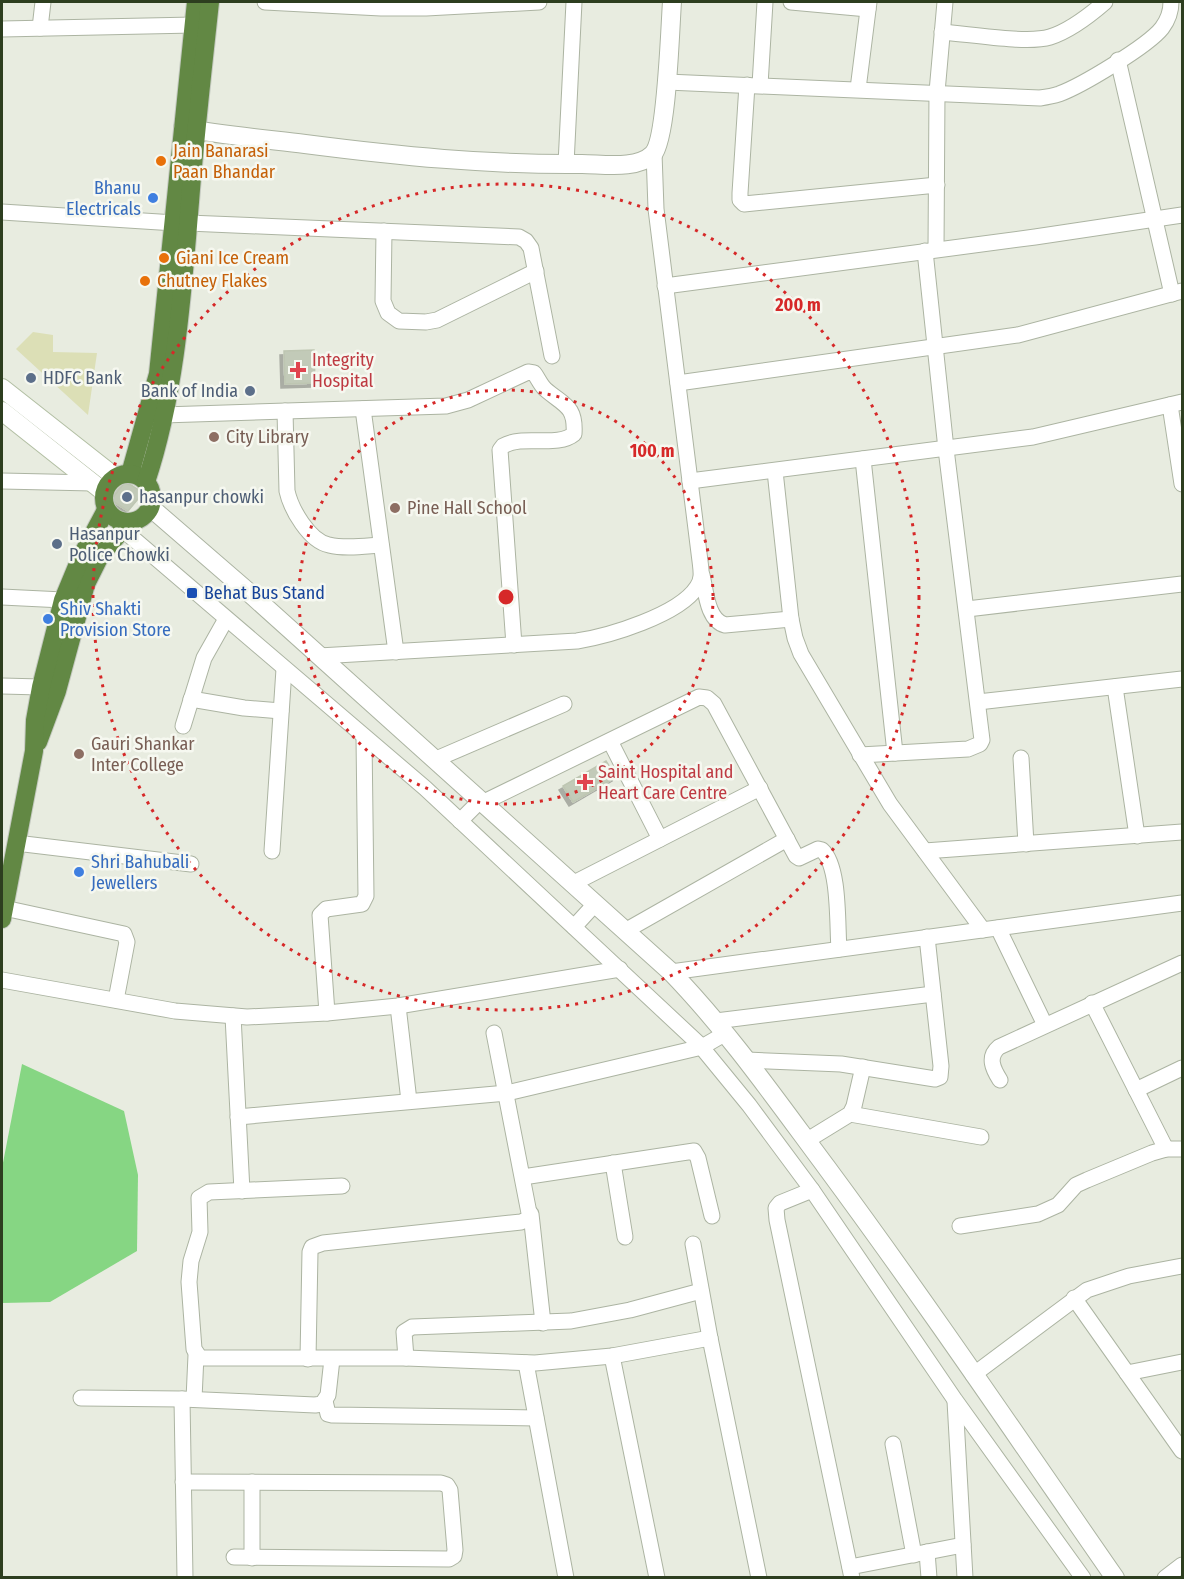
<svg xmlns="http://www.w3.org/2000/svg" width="1184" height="1579" viewBox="0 0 1184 1579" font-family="'Fira Sans Condensed',sans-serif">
<defs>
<filter id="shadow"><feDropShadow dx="-4" dy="4" stdDeviation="0" flood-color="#0004"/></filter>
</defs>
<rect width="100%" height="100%" fill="#e8ece0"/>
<polygon fill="#dcdfb6" points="33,332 53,335 53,352 97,353 88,415 16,349"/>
<polygon fill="#86d683" points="22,1064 124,1111 138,1175 137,1251 50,1302 2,1303 2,1168"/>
<g fill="#c2cab8" stroke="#bec6b2" stroke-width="1.5" filter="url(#shadow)">
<polygon points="314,350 315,383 285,384 284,351"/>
<polygon points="124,483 131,485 143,493 128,511 111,500"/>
<polygon points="606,761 616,777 573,802 563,786"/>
</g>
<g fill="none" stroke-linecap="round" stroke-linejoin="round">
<g stroke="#acb4a2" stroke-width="17">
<g id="minor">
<polyline points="265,2 381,8 426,8 539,2"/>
<polyline points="791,2 868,9"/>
<polyline points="40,28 43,2"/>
<polyline points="2,29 194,25"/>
<path d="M942 32C969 34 1027 44 1050 37 1069 31 1090 15 1105 2"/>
<polyline points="1118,60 1172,294"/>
<path d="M667 82 1040 98C1047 97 1053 96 1059 94 1081 86 1148 46 1162 28 1168 20 1171 11 1171 2"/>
<polyline points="747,85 740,193 740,200 744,204 937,185"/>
<polyline points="760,85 765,2"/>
<polyline points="858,89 869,2"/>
<polyline points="566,164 574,2"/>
<polyline points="2,212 175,223"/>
<polyline points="188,223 519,237 526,241 531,248 552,356"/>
<polyline points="384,231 383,301 388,313 399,321 426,322 437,320 536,271"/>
<polyline points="936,249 937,92 945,2"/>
<polyline points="665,286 1035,237 1182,215"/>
<polyline points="678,383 1018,335 1182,291"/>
<polyline points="1170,405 1182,484"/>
<polyline points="363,409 396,652"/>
<path d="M285 411 287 491C291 509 309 541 329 545 345 549 365 546 381 545"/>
<path d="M163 415 446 406 468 400 528 372 534 373C538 378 540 384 545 389 563 405 576 405 574 434 557 448 523 434 503 446L500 450 514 645"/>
<polyline points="863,459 895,753"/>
<polyline points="775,471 791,619 795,638 801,654 890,804 983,930"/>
<polyline points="2,481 93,483"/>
<polyline points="690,481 1033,437 1182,402"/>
<polyline points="122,529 425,788 699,1044 749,1105 812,1190 955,1400 1083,1578"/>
<path d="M702 575C706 591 707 620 725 625L791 619"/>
<polyline points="2,597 63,600"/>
<polyline points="967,609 1182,584"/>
<path d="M319 656 577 641C609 636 679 615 697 587 703 579 701 570 700 561L656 209 654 153"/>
<polyline points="2,686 41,687"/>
<polyline points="1115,687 1137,836"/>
<polyline points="191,699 244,708 281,711"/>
<polyline points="978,702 1182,679"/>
<polyline points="183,726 204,658 226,619"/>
<polyline points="610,741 660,839"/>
<polyline points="860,755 968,749 980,744 982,740 946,449 925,251"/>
<polyline points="1021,758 1026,844"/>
<polyline points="434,760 564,704"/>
<path d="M482 803 699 697 707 698 714 704 796 856 799 858 818 849 822 850C840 866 837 925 839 949"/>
<polyline points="460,821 480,801"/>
<polyline points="16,843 191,864"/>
<polyline points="272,851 284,669"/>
<polyline points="925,851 1182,832"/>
<polyline points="572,884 760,788"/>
<polyline points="4,908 124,934 127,942 116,1000"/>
<polyline points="574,927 595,904"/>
<polyline points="998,928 1045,1025"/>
<polyline points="625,931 787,839"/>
<polyline points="671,972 1182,903"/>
<polyline points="2,980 175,1011 247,1017 327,1013 398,1006 620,969"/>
<polyline points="1092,1003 1166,1149"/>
<polyline points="398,1006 409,1101"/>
<polyline points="327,1013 320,915 326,909 362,904 366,896 364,738"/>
<polyline points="233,1016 242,1191"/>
<polyline points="716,1021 933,994"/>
<polyline points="747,1060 841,1064 935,1079 940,1077 941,1066 927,937"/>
<path d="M1000 1080C993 1069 987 1057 999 1047L1182 963"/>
<polyline points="1136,1090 1182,1068"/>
<polyline points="850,1114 981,1137"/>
<polyline points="238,1117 507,1093 702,1047 726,1033"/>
<polyline points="806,1141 850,1114 854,1106 863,1067"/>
<polyline points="613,1163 625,1237"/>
<polyline points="523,1177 694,1151 698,1158 712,1216"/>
<polyline points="342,1186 209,1192 199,1198 200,1232 191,1261 189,1282 194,1349 200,1358 406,1358 535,1363 612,1356 710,1338"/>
<polyline points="812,1190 780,1203 776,1208 777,1220 852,1578"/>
<polyline points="531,1214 543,1323"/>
<polyline points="960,1226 1038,1214 1058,1205 1076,1185 1087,1180 1152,1153 1166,1149 1182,1149"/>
<polyline points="693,1244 710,1338 759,1578"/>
<polyline points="1074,1298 1182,1451"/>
<polyline points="612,1356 657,1578"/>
<polyline points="406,1358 404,1332 412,1327 571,1321 630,1310 701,1291"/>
<polyline points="308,1359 310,1252 312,1247 323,1243 521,1222 530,1218 494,1033"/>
<polyline points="526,1363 566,1578"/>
<polyline points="1127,1373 1182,1362"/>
<polyline points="973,1375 1087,1290 1129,1276 1182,1266"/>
<polyline points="81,1398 182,1399 315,1405 322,1404 328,1395 332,1359"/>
<polyline points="182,1399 185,1578"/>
<polyline points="194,1399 196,1355"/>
<polyline points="325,1401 328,1414 332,1415 536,1418"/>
<polyline points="955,1401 965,1578"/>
<polyline points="893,1444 914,1555"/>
<polyline points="183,1482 441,1483 447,1485 450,1490 455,1550 454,1556 449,1559 234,1557"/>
<polyline points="927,1552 929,1578"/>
<polyline points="252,1558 252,1482"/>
<polyline points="850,1567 963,1545"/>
<polyline points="1165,1578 1182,1565"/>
</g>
</g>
<g stroke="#acb4a2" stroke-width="20">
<g id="tertiary">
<path d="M183 128C223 135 264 139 305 144 398 156 489 165 582 164 603 164 637 170 653 154 667 139 670 28 672 2"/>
<path d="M150 507 254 597 671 972C729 1032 777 1101 827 1168 926 1302 1020 1441 1115 1578"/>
</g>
</g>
<g stroke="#b2bfa3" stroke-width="20">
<g id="secondary">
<polyline points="2,388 115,477"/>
<polyline points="2,411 104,492"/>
</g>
</g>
<g stroke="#c4c9c0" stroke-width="20">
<g id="trunk">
<polyline points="130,474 158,374 196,2"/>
<circle cx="128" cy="498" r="24"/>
<path d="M146 482C176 392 182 296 190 202 195 135 203 68 210 2"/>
<polyline points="38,742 57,691 86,584 100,556 129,522"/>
<polyline points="2,919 34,751 35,720 41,687 63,600 80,559 106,510"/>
</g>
</g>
<use href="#minor" stroke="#fff" stroke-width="15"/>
<use href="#tertiary" stroke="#fff" stroke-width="18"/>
<use href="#secondary" stroke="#fff" stroke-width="18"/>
<use href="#trunk" stroke="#628844" stroke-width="18"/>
</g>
<g fill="none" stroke="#d62828" stroke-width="3" stroke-dasharray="3 6">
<circle cx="506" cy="597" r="207"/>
<circle cx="506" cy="597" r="413"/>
</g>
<g fill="#e8710a" stroke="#f6f8f0" stroke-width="2">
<circle cx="161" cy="161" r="6"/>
<circle cx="164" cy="258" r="6"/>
<circle cx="145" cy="281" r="6"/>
</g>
<g fill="#3f7fe0" stroke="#f6f8f0" stroke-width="2">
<circle cx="153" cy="198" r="6"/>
<circle cx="48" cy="619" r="6"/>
<circle cx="79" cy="872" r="6"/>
</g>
<g fill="#e0444e" stroke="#f6f8f0" stroke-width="2">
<path d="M295 361h6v6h6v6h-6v6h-6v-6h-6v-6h6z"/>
<path d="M582 773h6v6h6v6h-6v6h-6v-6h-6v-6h6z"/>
</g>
<g fill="#5c6f8a" stroke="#f6f8f0" stroke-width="2">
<circle cx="31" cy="378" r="6"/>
<circle cx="250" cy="391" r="6"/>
<circle cx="127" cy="497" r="6"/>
<circle cx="57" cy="544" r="6"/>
</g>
<g fill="#8d6e63" stroke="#f6f8f0" stroke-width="2">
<circle cx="214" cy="437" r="6"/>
<circle cx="395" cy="508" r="6"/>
<circle cx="79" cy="754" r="6"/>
</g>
<rect fill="#1a4fb4" stroke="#f6f8f0" stroke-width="2" x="186" y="587" width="12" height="12" rx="3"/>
<g text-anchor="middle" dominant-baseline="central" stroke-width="5" stroke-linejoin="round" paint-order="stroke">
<g font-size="18" fill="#c56008" stroke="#f6f8f0" text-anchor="start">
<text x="173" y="151">Jain Banarasi<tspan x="173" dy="21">Paan Bhandar</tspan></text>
<text x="176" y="258">Giani Ice Cream</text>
<text x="157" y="281">Chutney Flakes</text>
</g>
<g font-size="18" fill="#366cbe" stroke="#f6f8f0" text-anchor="start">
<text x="141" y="188" text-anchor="end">Bhanu<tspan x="141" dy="21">Electricals</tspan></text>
<text x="60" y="609">Shiv Shakti<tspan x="60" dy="21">Provision Store</tspan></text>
<text x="91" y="862">Shri Bahubali<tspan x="91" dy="21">Jewellers</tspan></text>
</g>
<g font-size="18" fill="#be3a42" stroke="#f6f8f0" text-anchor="start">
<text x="312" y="360">Integrity<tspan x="312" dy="21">Hospital</tspan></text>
<text x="598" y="772">Saint Hospital and<tspan x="598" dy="21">Heart Care Centre</tspan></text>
</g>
<g font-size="18" fill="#4e5e75" stroke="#f6f8f0" text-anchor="start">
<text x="43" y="378">HDFC Bank</text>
<text x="238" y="391" text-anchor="end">Bank of India</text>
<text x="139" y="497">hasanpur chowki</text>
<text x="69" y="534">Hasanpur<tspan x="69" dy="21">Police Chowki</tspan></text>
</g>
<g font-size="18" fill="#785e54" stroke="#f6f8f0" text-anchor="start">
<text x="226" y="437">City Library</text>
<text x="407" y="508">Pine Hall School</text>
<text x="91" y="744">Gauri Shankar<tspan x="91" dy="21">Inter College</tspan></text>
</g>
<g font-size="18" fill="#164399" stroke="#f6f8f0" text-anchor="start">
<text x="204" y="593">Behat Bus Stand</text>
</g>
</g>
<circle cx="506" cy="597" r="9" fill="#d62828" stroke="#f6f8f0" stroke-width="3"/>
<g font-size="18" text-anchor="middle" font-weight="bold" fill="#d62828" stroke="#f6f8f0" stroke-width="5" stroke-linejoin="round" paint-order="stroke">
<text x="798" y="311">200 m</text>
<text x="652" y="457">100 m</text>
</g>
<rect width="1184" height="1579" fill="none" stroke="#2d3e1f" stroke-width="6"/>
</svg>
